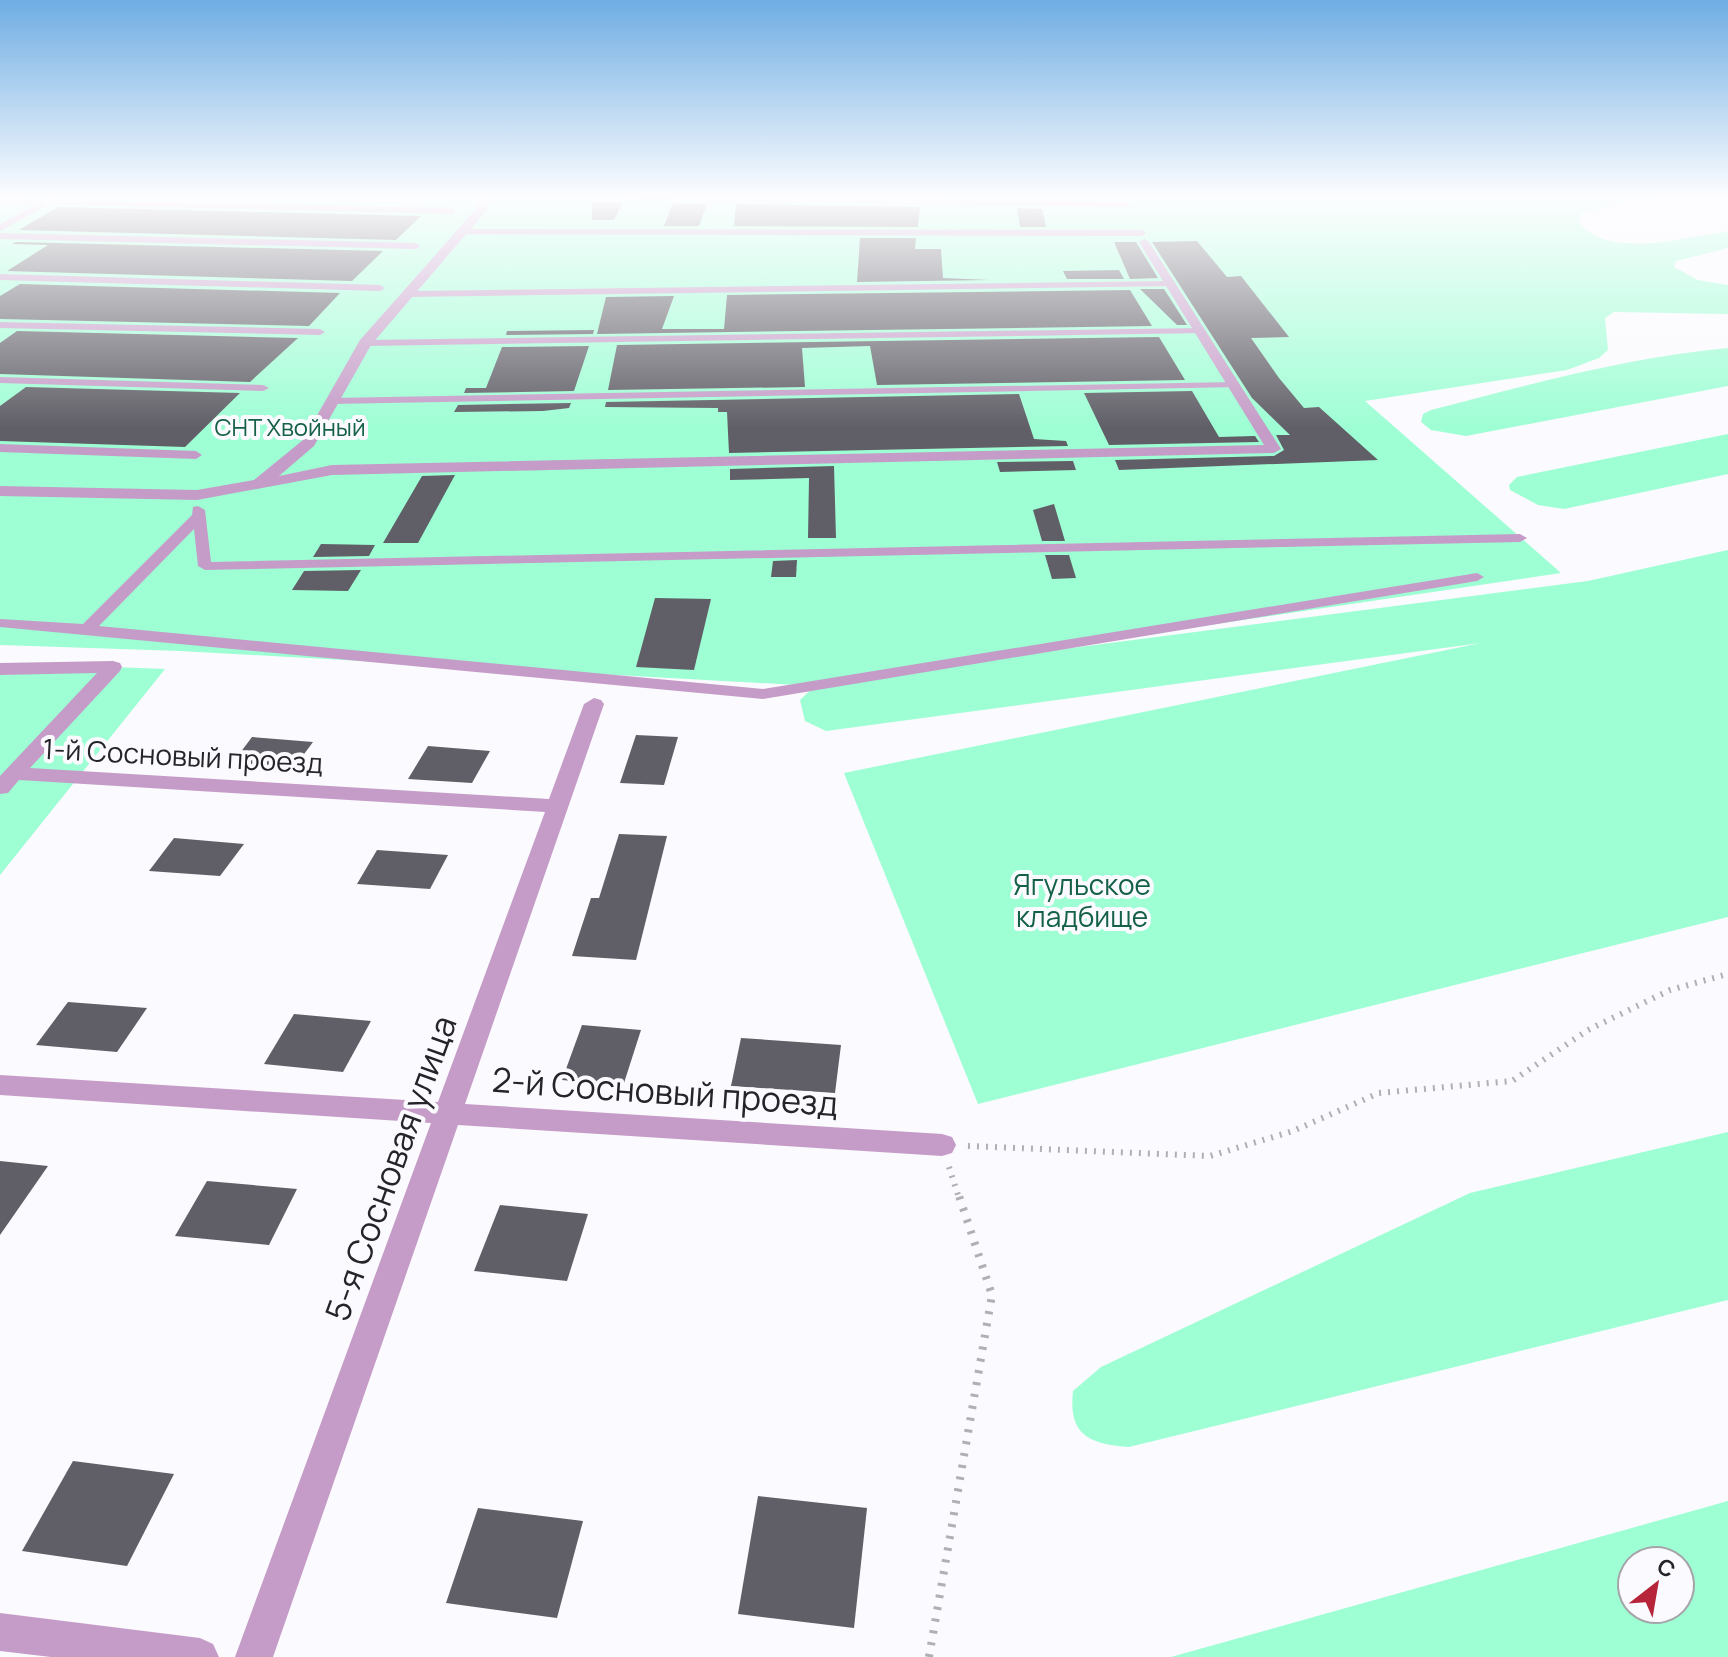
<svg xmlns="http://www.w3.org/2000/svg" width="1728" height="1657" viewBox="0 0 1728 1657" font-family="Manrope,sans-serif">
<rect width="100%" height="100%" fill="#fbfafe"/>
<g fill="#9efed4" fill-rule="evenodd">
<path d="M0 196H1686L1622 203 1581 214 1579 221C1605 261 1688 237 1728 231V248L1676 261 1674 267 1698 280 1728 285V314L1614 312 1605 318 1608 350 1599 358 1567 370 1365 401 1561 573 918 668 1588 581 1728 550V917L978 1104 844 773 1481 643 826 731 805 721 800 700 815 686 180 651 0 645Z"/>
<path d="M1728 348V386L1466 436 1431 430 1421 422 1423 414 1431 410C1527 385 1628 357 1728 348Z"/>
<polygon points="1728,434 1728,474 1564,509 1538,505 1510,490 1509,485 1517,477"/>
<polygon points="113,667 165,669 0,875 0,675"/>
<path d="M1728 1132V1300L1129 1447C1089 1444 1068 1435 1073 1391L1101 1367 1470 1193Z"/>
<path d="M1728 1501V1657H1171ZM1632 1561H1680V1609H1632Z"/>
</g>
<g fill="#605e66">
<polygon points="592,202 623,202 614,220 592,220"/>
<polygon points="673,203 707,204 699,226 664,226"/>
<polygon points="736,204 920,207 918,227 734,226"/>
<polygon points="58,207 421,216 396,240 19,230"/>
<polygon points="1017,208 1042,209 1046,227 1020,227"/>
<polygon points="860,238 916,238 915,249 941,249 943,278 989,280 857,282"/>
<polygon points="1197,241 1227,277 1241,276 1289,337 1251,338 1279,378 1304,408 1319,407 1378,460 1119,470 1115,460 1274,456 1284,450 1276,435 1290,435 1252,398 1152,242"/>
<polygon points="16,242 383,251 352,281 7,271 48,245 12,244"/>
<polygon points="1114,242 1136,242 1158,278 1130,279"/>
<polygon points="1119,270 1124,279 1067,279 1063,271"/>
<polygon points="20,284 340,293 309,326 0,319 0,296"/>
<polygon points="1140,289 1164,289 1187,325 1177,325"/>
<polygon points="1130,290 1152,326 597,334 606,297 674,296 662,329 724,329 727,295"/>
<polygon points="594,330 593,334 506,335 507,331"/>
<polygon points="17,331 298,338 250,382 0,374 0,343"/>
<polygon points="1159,337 1185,380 877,385 870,346 802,348 805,387 608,390 617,345"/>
<polygon points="589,346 574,391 464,393 466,388 486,388 502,347"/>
<polygon points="26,387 240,393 185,447 0,441 0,406"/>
<polygon points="1192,391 1219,437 1255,436 1259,442 1109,445 1084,393"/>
<polygon points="1019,394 1034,439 1066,441 1068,446 729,453 727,412 718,412 718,408 605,407 606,402"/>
<polygon points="571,403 569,408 543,411 454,412 458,405"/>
<polygon points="1073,461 1076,470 1000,472 997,462"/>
<polygon points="834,466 836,538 808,538 809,478 730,480 730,469"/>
<polygon points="455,475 418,543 383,543 422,476"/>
<polygon points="1054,504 1065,541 1042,541 1033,510"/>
<polygon points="321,544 375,545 369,556 313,557"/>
<polygon points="1045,555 1069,555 1076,578 1052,579"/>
<polygon points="797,560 796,577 771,577 773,561"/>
<polygon points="361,570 348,591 292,590 304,571"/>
<polygon points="655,598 711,599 694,670 636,667"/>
<polygon points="636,735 678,737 664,785 620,783"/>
<polygon points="252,737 313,742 290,773 228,769"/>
<polygon points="428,746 490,751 472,783 408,779"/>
<polygon points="619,834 667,836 636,960 572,956 591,898 599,898"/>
<polygon points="174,838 244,844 220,876 149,871"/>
<polygon points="377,850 448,855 430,889 357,884"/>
<polygon points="68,1002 147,1008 117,1052 36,1045"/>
<polygon points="294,1014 371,1021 343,1072 264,1064"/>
<polygon points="582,1025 641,1030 623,1086 562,1080"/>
<polygon points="741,1038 841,1045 835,1093 731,1086"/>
<polygon points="0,1161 48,1166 0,1235"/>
<polygon points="207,1181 297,1189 269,1245 175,1236"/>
<polygon points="500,1205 588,1214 567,1281 474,1271"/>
<polygon points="73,1461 174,1474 127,1566 22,1551"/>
<polygon points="758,1496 867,1508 854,1628 738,1614"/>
<polygon points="478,1508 583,1521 557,1618 446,1603"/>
</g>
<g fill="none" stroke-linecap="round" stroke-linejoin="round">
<g stroke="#b0afb3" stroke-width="6" stroke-dasharray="2 7" stroke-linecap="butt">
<polyline points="968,1146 1210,1156 1293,1131 1379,1093 1512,1081 1588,1030 1670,990 1728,974"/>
<polyline points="949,1167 958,1195"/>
</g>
<polyline stroke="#b0afb3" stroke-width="8" stroke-dasharray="3 9" stroke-linecap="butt" points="929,1657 992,1295 958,1193"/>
<g fill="#c59cc7" fill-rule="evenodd">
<polygon points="532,196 1125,201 1129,204 1125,207 536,198"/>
<polygon points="0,199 452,208 456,211 452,214 0,203"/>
<polygon points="462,229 1142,230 1146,233 1142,236 459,234"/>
<polygon points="0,233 416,243 420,246 416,249 0,239"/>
<polygon points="0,274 380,285 385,288 380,291 0,280"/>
<polygon points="1171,281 1176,284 1174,286 410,297 405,294 410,291"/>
<polygon points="0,322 320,329 325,332 320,335 0,328"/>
<polygon points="1200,328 1204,329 1204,333 365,346 360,343 365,340"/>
<polygon points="0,377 263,385 269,388 263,391 0,383"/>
<polygon points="1235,382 1239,383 1239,387 331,404 325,401 331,398"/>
<polygon points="0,444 196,451 202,455 196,459 0,452"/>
<polygon points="198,506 205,510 211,562 1520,534 1527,538 1520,542 205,570 198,566 194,529 99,626 763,689 1477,573 1484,577 1477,581 763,699 0,627 0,619 83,624 192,515 193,507"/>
</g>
<g fill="#c59cc7" fill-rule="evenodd">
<polygon points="52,196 64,196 0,231 0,224"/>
<polygon points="482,196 492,196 486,211 371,345 314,446 279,476 332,465 1264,445 1139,242 1144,239 1149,242 1281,449 1274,453 332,475 197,500 0,496 0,486 197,490 254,480 303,440 360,340 477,208"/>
<polygon points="113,661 120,663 122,667 120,671 30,768 549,799 584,704 594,698 601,700 604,704 465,1104 942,1134 952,1137 956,1145 952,1153 942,1156 458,1125 273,1657 235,1657 431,1123 0,1095 0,1075 438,1102 545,812 19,780 8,793 0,794 0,776 97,673 0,675 0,663"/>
<polygon points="0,1613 200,1638 213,1644 219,1657 51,1657 0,1651"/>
</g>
</g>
<linearGradient id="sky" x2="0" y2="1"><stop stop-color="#6fade3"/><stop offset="0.46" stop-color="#fdfdff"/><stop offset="1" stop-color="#fdfdff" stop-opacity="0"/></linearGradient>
<rect width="1728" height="428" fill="url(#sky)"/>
<g text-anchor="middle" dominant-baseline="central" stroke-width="8" stroke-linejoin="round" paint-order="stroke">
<g font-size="24" fill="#156147" stroke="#fbfafe">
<text x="290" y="426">СНТ Хвойный</text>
</g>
<g font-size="28" fill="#252428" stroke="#fbfafe">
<text transform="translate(183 755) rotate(3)">1-й Сосновый проезд</text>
</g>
<g font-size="28" fill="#156147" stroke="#fbfafe">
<text x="1082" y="884">Ягульское<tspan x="1082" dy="32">кладбище</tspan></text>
</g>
<g font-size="34" fill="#252428" stroke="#fbfafe">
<text transform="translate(665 1091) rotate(4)">2-й Сосновый проезд</text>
<text transform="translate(390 1168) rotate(-70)">5-я Сосновая улица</text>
</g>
</g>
<g transform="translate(1656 1585) rotate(31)"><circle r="38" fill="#fbfafe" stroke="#a5a4a8" stroke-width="2"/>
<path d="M0-6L14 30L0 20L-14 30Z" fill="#b7253b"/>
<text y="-12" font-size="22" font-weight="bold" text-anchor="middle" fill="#252428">С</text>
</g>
</svg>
